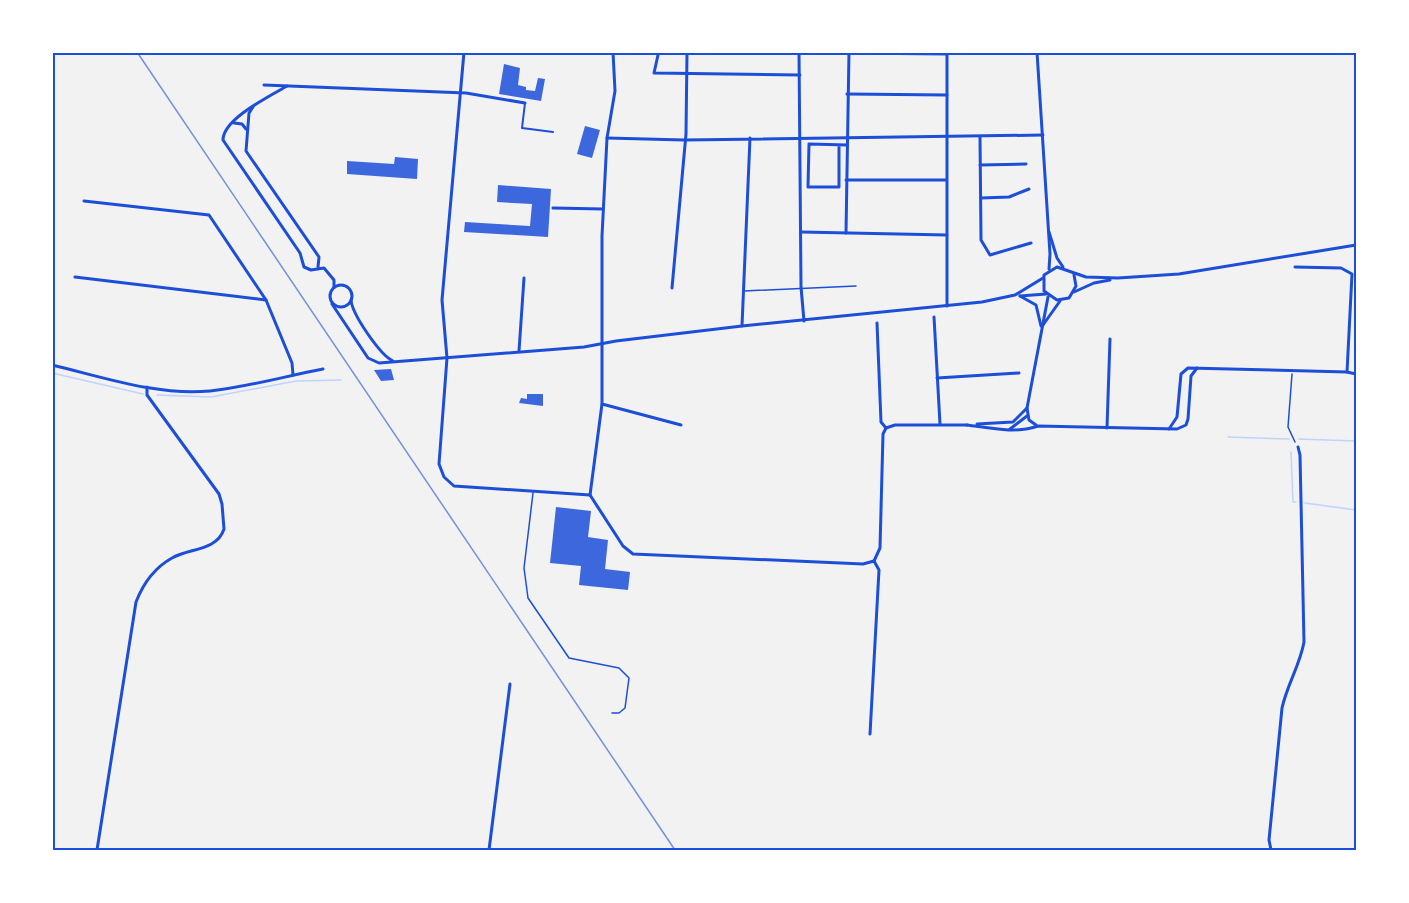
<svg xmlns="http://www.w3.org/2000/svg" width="1409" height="903" viewBox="0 0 1409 903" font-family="Inter,sans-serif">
<rect width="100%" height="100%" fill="#f2f2f2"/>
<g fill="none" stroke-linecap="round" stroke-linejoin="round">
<g stroke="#bfd3fe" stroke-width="1.5">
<polyline points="52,373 143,394"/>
<polyline points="157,395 211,397 296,381 341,380"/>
<polyline points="1228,437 1289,439"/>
<polyline points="1299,439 1356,441"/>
<polyline points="1291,452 1293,502 1296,502"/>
<polyline points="1305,503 1356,510"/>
</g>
</g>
<g fill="#3d67dc">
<polygon points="504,64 520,68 518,85 526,87 526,90 535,91 538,78 545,79 541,101 499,94"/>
<polygon points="585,126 600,130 592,158 577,154"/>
<polygon points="395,157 418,159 417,179 347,174 347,161 394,164"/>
<polygon points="498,185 551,189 548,237 464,232 465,222 530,226 532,204 497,202"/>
<polygon points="391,369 394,380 381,381 374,370"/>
<polygon points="527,394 543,394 543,406 519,403 521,398 527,399"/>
<polygon points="556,507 591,511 588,537 608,540 605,569 630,572 628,590 579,585 581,566 550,563"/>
</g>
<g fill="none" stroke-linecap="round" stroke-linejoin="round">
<polyline stroke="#1d4ed8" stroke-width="1.5" points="1292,374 1288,427 1295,442"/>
<g stroke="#1d4ed8" stroke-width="1.5">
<polyline points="744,291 856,286"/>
<polyline points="533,493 524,568 528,598 569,658 619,668 629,678 625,708 619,713 612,713"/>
</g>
<polyline stroke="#1d4ed8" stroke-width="2" points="525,103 522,128 553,132"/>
<g stroke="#1d4ed8" stroke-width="3">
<polyline points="464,52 442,300 447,358 439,464 444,477 454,486 590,495"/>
<polyline points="799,52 801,287 804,321"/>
<polyline points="1037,52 1050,254 1049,269"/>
<polyline points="849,53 947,54"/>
<polyline points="658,55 654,73 800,75"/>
<polyline points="264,85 466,93 525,103"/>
<path d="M287 86C270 96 223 119 223 140L300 253 304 267 311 270 324 268 334 280V287"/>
<polyline points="847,94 947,95"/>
<polyline points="253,107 249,113 246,151 319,257 318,267"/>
<polyline points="234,123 242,124 246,129"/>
<polyline points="980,137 981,240 990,255 1031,243"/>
<polyline points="607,138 684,140 1043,135"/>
<polyline points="839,145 839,187 808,187 809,144 847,145"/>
<polyline points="980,165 1026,164"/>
<polyline points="846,180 946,180"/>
<polyline points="981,198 1009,197 1029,189"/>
<polyline points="84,201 209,215 266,300 292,363 293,375"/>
<polyline points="553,208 603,209"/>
<polyline points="801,232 947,235"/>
<polyline points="1049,232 1057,258 1063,267"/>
<polyline points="846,233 849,52"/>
<polyline points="1074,275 1076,286 1069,298 1057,300 1044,291 1044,275 1057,267 1086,277 1118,278 1179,274 1356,245"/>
<polyline points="75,277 266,300"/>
<circle cx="341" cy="296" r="11"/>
<polyline points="672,288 686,134 687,52"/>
<polyline points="1074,292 1094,283 1110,280"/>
<polyline points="1020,296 1036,305 1041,326"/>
<polyline points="1020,296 1046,294"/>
<path d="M351 300C352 314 380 355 393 361"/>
<polyline points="332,304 368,358 379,363 584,347 616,341 742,326 982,302 1015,295 1043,278"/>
<polyline points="947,306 947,52"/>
<polyline points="934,317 940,424"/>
<polyline points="877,323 881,422 886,428"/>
<polyline points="1043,325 1060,301"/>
<polyline points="742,326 750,138"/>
<polyline points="519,351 524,278"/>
<path d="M52 365C103 377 157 396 210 391 248 387 286 376 323 369"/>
<polyline points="1347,372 1356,374"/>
<polyline points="937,378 1019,373"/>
<polyline points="602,404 681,425"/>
<polyline points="977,424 1013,422 1027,408"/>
<path d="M967 425C990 428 1016 434 1038 426L1177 429 1186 425 1188 419 1191 376 1197 368"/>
<polyline points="1036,425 1029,420 1027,408 1048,297"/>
<polyline points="886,428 895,425 967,425"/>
<polyline points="1107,428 1110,339"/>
<polyline points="1010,429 1027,416"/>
<polyline points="1169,429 1177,417 1181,374 1188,368 1347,372 1352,274 1341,268 1295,267"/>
<polyline points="590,495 602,404 602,236 607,138 615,91 613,52"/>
<polyline points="590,495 623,546 633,554 863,564 874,561"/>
<polyline points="874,561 880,548 883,434 886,428"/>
<polyline points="870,734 879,570 874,561"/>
<path d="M97 850 136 602C143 584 154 568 172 558 189 548 217 551 224 529L222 504 219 494 147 395V387"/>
<polyline points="489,850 510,684"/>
<path d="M1271 850 1269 840 1282 708C1287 685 1300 665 1304 642L1300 455 1298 447"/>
</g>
<polyline stroke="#7290e2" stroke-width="1.5" points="137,52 675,850"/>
</g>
<rect width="1409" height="903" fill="none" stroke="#ffffff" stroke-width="108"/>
<rect x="54" y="54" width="1301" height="795" fill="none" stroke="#1d4ed8" stroke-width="2"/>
</svg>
